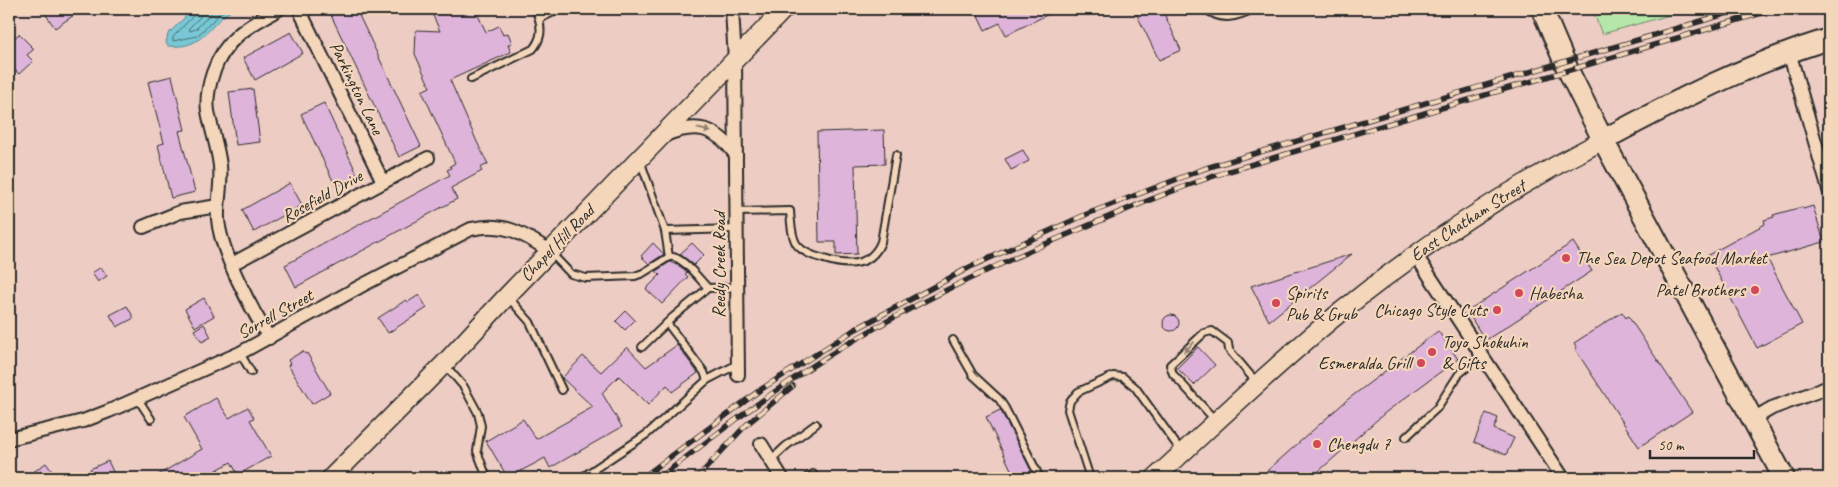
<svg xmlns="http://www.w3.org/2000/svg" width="1838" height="487" viewBox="0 0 1838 487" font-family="Caveat,sans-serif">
<rect width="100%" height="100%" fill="#edccc4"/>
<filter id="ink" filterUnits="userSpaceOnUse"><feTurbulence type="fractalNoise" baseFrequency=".02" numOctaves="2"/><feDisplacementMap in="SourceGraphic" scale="10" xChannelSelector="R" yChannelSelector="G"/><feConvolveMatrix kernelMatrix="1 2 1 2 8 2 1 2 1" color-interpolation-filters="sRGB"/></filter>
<g filter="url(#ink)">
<polygon fill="#b5e7a8" stroke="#70896a" points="1592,9 1691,9 1602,34"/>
<path fill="#78c7d5" stroke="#598991" d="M193 9H234C208 23 205 50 168 46L166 43 168 34Z"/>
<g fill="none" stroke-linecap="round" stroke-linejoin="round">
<g stroke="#4a696f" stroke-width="1">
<polyline points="196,9 195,14 173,37 173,41 197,36 225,9"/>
<polyline points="202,9 200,17 189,28 190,31 196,29 215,9"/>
</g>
</g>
<g fill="#deb4da" stroke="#2b2b2b">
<polygon points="42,9 83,9 55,28"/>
<polygon points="328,9 356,9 421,146 399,157"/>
<polygon points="430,9 475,9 486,32 499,26 503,35 508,33 512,43 508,45 511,52 450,80 477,142 488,164 480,168 482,171 451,188 457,199 296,287 285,265 450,175 447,170 451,168 450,166 455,163 422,91 430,87 415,54 416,30 440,31"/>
<polygon points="975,9 1059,9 1006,35 1000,23 985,30"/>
<polygon points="1134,9 1162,9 1181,50 1159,60"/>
<polygon points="291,32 303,53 255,80 243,58"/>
<polygon points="19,34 34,49 27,55 33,61 19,74 9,64 9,43"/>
<polygon points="172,76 185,130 179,131 195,192 171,198 158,145 164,143 148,82"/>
<polygon points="253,89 260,142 236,145 229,92"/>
<polygon points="324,103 358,176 336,187 301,114"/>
<polygon points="884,130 885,164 855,165 857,254 836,255 836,242 819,242 817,132"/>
<polygon points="1023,150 1029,161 1011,170 1005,159"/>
<polygon points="290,183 302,205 254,232 242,210"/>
<polygon points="1813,206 1824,242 1767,258 1802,324 1757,348 1708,255 1765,224 1764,220 1774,217 1773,215 1802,207 1803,209"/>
<polygon points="1573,242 1592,271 1483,342 1483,337 1467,311"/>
<polygon points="653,243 664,254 649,264 641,256"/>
<polygon points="692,243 704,255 694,265 680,254"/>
<polygon points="1352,254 1269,321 1251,286"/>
<polygon points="670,262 681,267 687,272 685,274 688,277 662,304 646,289 660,275 656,271"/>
<polygon points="101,267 107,276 98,282 92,273"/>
<polygon points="419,295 427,308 388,333 378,318 406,300 408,302"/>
<polygon points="204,298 214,316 195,327 185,309"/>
<polygon points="127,306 134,318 117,327 110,315"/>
<polygon points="626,311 635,320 625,330 616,321"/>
<polygon points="1622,312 1626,318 1628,316 1692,412 1639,447 1575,349 1577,348 1574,343"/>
<circle cx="1171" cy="323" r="8"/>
<polygon points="204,324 211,337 202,342 194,330"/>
<polygon points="1438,331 1458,359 1386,412 1311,478 1259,478 1347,400"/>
<polygon points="677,345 698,373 672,392 667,385 648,405 619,376 602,393 622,427 550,468 545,458 508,478 486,441 523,419 536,439 593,407 562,378 583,356 601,372 627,347 646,367"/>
<polygon points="1198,347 1215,365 1194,385 1177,368"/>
<polygon points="303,351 305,354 307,353 330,393 312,404 288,365 290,364 288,360"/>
<polygon points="216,398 229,418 248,407 254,418 250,420 271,456 238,475 231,462 203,478 153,478 202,449 184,417"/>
<polygon points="1000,410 1001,411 1035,478 1015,478 986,417"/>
<polygon points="1486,413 1498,418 1494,429 1514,438 1506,455 1474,442"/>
<polygon points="108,461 116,478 95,478 90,469"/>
<polygon points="46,463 57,478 25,478"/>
</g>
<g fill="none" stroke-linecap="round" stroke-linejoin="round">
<g stroke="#2b2b2b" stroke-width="10">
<g id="lane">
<polyline points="535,9 539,19 560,9"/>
<path d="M1206 9C1222 22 1237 17 1253 9"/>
<path d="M471 79 533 49C541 39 542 31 539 19"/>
<polyline points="640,160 665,231 736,229"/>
<path d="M736 212 790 211C791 222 791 236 797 245 803 252 813 256 821 258 844 266 870 269 881 242L896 155"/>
<polyline points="665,231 669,257"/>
<path d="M550 252 571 274 586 278 635 276 643 273 669 257C681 254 699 279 708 288"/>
<polyline points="508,297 530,322 562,390"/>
<polyline points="953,340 973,375 999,399 1005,408 1040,478"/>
<polyline points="642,347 673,317 708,288 737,287"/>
<polyline points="240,353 251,372"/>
<polyline points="445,365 464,387 478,413 481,426 477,451 487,478"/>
<polyline points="707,380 738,364"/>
<polyline points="138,399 151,419"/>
<polyline points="1215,420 1173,374 1170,365 1204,333 1212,331 1228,343 1229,350 1257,383"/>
<polyline points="1406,437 1437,408 1459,374 1482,355"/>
<polyline points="771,460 786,446 816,424"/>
<polyline points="581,478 647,434 707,380 704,372 667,323"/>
<polyline points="806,478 813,474"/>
<polyline points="1090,478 1068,410 1070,401 1078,392 1113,376 1123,377 1135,387 1181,451"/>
</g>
</g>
<g stroke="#2b2b2b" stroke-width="16">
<g id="street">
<polyline points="299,9 383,182"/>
<polyline points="732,9 735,60 738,375"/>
<polyline points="1789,52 1829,190"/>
<path d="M665 135C697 122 716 127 736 155"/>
<polyline points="143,227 180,212 218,206"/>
<polyline points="1415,254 1563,478"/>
<polyline points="232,264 428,158"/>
<path d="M269 338C252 310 220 251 218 219 217 202 222 184 220 166 218 147 211 129 208 111 206 98 209 85 213 73 225 38 248 26 279 9"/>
<polyline points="1753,419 1772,408 1829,387"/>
<path d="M9 439 83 421 109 411 240 353 361 286 471 229C505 221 523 234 550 251"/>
<polyline points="761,444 782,478"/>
</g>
</g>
<g stroke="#2b2b2b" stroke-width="21">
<g id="secondary">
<polyline points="331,478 444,364 507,296 784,9"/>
<path id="s1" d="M1155 478C1215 423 1274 366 1338 314 1420 247 1509 189 1603 140"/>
</g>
</g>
<g stroke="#2b2b2b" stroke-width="24">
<g id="primary">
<polyline points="1542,9 1568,70 1603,140 1784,478"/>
<path d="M1603 140C1675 101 1750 63 1829 39"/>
</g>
</g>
<use href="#lane" stroke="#f4d6ba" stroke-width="6"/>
<use href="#street" stroke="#f4d6ba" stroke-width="12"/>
<use href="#secondary" stroke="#f4d6ba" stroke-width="18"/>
<use href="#primary" stroke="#f4d6ba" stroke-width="20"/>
<g stroke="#2b2b2b" stroke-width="5.5">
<g id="rail">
<polyline points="642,478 760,390 854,330 970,267 1087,214 1206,168 1742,9"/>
<path d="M659 478C715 435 771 392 831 354 905 308 984 270 1064 236 1118 213 1171 190 1226 172L1775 9"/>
<polyline points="697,478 746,425 793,386"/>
</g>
</g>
<use href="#rail" stroke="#f4d6ba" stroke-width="4" stroke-dasharray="11" stroke-linecap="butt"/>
</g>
<defs><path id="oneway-solid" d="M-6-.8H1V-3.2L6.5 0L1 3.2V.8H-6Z" transform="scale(1.25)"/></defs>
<g fill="#908072">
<use href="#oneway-solid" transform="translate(704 130) rotate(14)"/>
<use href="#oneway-solid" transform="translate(1189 347) rotate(136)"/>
</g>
</g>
<g fill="#d1495b" stroke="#f4d6ba" stroke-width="2">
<circle cx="1566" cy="258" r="5"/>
<circle cx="1755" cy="290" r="5"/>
<circle cx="1519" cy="293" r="5"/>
<circle cx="1276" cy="303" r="5"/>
<circle cx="1497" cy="310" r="5"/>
<circle cx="1432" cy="352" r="5"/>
<circle cx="1421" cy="363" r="5"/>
<circle cx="1317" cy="444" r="5"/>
</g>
<g text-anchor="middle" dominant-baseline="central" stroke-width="4.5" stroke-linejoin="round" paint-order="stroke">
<g font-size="18" fill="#2b2b2b" stroke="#f4d6ba">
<text transform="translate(357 88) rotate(64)">Parkington Lane</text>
<text transform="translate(322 196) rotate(-29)">Rosefield Drive</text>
<text stroke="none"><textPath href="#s1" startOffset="406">East Chatham Street</textPath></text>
<text transform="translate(557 243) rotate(-46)">Chapel Hill Road</text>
<text transform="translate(719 265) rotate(-90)">Reedy Creek Road</text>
<text transform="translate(275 314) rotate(-29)">Sorrell Street</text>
</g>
<g font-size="18" fill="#2b2b2b" stroke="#f4d6ba" text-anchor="start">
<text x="1576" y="258">The Sea Depot Seafood Market</text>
<text x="1745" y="290" text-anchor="end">Patel Brothers</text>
<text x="1286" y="293">Spirits<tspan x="1286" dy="21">Pub &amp; Grub</tspan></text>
<text x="1529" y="293">Habesha</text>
<text x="1487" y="310" text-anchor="end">Chicago Style Cuts</text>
<text x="1442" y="342">Toyo Shokuhin<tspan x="1442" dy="21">&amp; Gifts</tspan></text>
<text x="1411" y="363" text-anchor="end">Esmeralda Grill</text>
<text x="1327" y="444">Chengdu 7</text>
</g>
</g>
<rect width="1838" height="487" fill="none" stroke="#f4d6ba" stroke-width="30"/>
<rect x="15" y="15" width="1808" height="457" fill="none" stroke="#2b2b2b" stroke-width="2" filter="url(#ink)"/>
<path d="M1650 450v8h104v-8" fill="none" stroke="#2b2b2b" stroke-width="2.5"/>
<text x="1658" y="450" font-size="15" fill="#2b2b2b" stroke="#f4d6ba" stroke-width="4" paint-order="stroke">50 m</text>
</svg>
